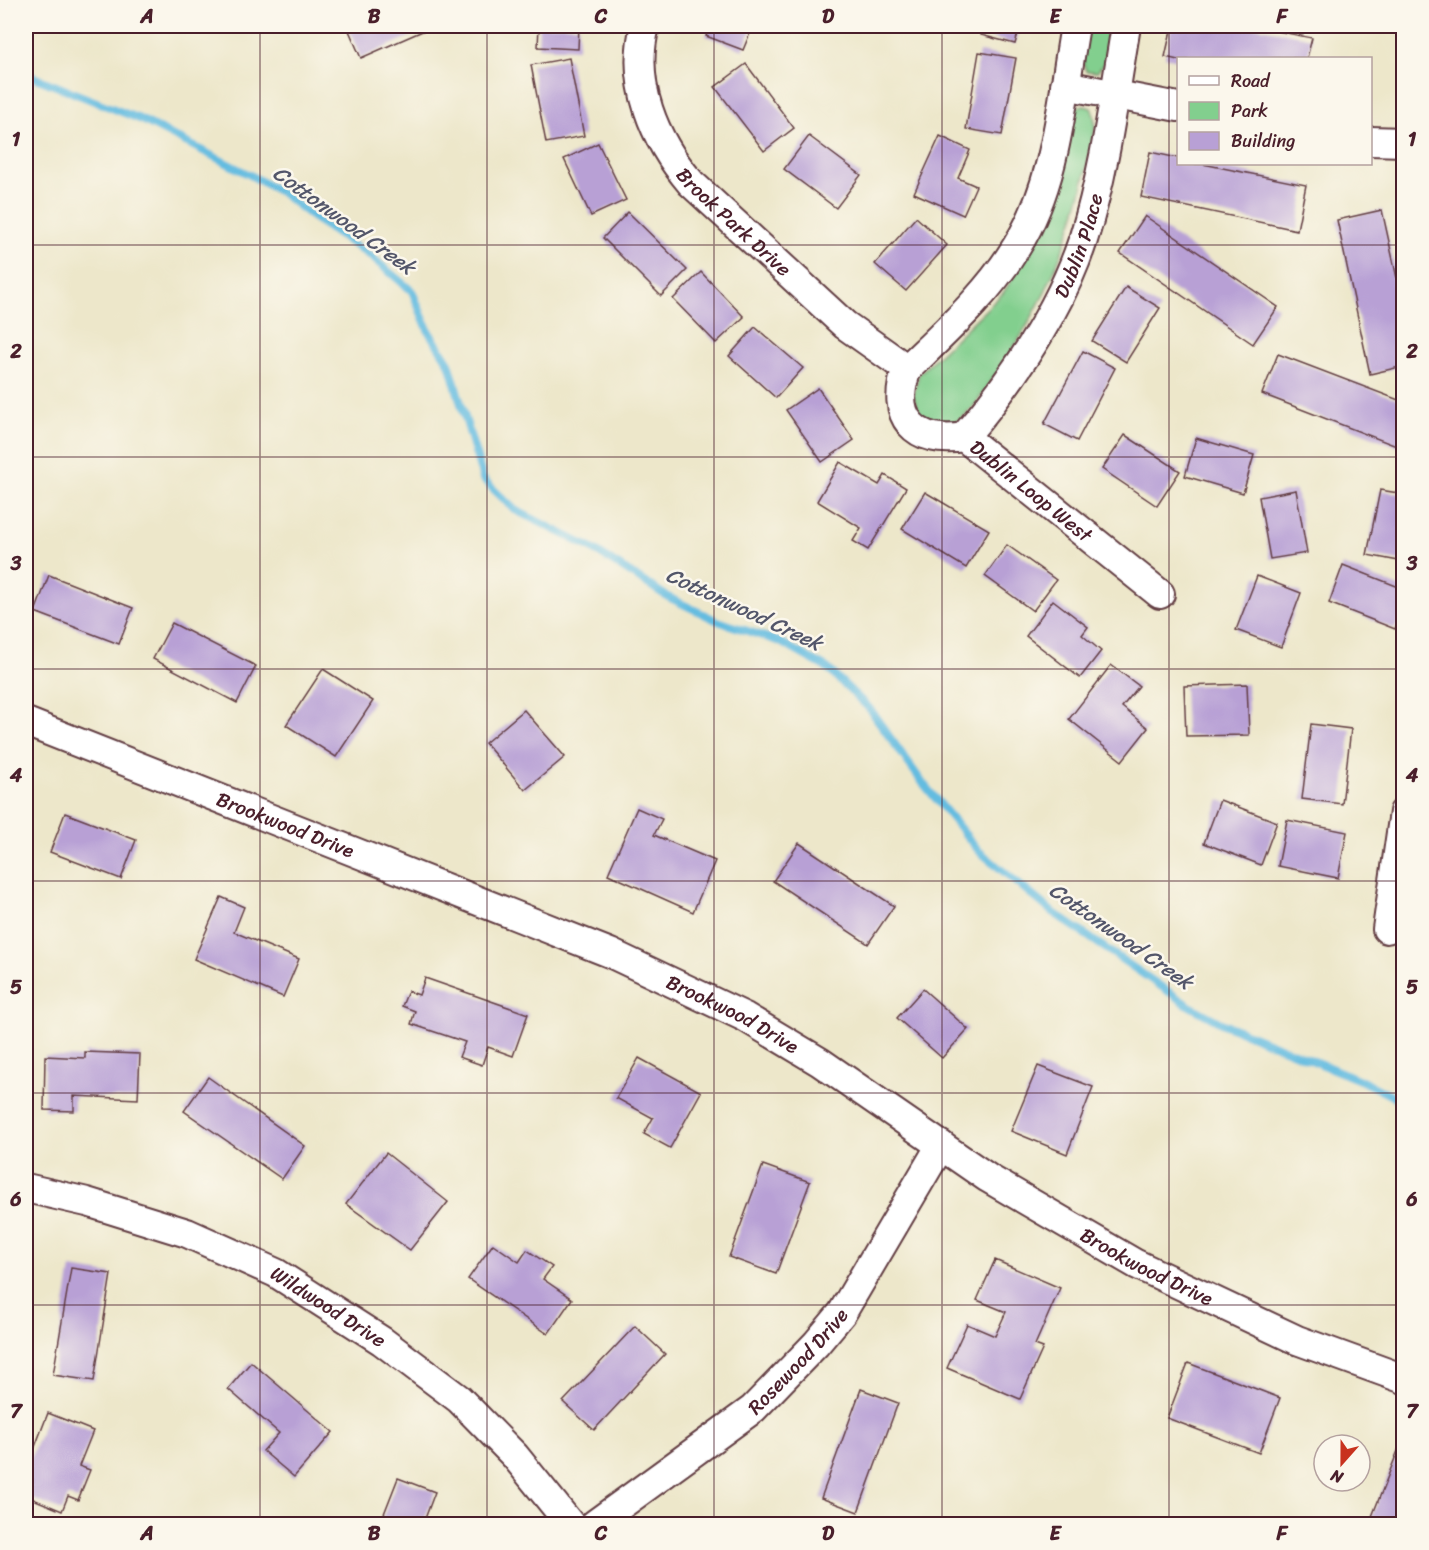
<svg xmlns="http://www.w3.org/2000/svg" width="1429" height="1550" viewBox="0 0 1429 1550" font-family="Sriracha,sans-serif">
<rect width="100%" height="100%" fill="#fbf7ec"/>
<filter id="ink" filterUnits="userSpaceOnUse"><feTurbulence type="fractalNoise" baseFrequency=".0167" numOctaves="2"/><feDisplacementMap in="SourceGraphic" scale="12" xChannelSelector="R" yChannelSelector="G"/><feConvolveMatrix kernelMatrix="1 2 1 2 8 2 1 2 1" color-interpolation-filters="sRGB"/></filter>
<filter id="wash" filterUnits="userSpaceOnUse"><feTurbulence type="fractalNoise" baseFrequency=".008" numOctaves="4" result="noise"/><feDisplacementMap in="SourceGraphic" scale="24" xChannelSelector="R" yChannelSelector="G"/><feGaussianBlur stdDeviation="1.35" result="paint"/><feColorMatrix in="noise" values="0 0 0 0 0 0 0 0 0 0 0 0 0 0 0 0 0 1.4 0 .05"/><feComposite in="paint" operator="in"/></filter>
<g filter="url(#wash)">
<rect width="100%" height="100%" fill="#ede7ca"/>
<g fill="#82cf8e" stroke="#66775c" stroke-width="1.5">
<polygon points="1087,26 1111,26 1105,63 1097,72 1086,71 1082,60"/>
<path d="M1085 106 1091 108C1100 124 1091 146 1088 162 1072 241 1042 311 994 377 984 391 975 409 960 419 947 428 935 424 922 418L913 396 919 374 1003 293 1029 253 1073 113 1077 107Z"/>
</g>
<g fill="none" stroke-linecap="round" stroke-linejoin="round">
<polyline stroke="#63bce0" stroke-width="8" points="26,74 142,120 252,176 282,193 319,222 369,255 412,291 429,332 449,363 483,479 515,510 591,548 668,597 718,621 780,642 827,668 869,708 922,782 979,851 1051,911 1188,1005 1221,1023 1360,1080 1404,1102"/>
</g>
<g id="blocks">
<g fill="#b8a0d5">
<polygon points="347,26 434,26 361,58"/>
<polygon points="539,26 579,26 578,49 538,47"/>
<polygon points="710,26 753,26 743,50 706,36"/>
<polygon points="984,26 1020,26 1015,44 981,35"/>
<polygon points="1172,26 1252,26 1312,38 1307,58 1178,60 1165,57"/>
<polygon points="979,52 1016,58 1002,135 966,129"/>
<polygon points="569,58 584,136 546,143 531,65"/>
<polygon points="746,64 794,128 764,151 715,87"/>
<polygon points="809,136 861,175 836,208 784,169"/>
<polygon points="940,136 970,150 958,178 976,186 963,215 914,193"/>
<polygon points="598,143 626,200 591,216 564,159"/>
<polygon points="1150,152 1178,158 1178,164 1203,164 1306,185 1297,230 1141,197"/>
<polygon points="1382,210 1404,310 1404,366 1370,374 1337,220"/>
<polygon points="628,212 687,270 661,296 603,238"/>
<polygon points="1145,216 1278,307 1253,344 1120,253"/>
<polygon points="916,217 947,245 906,291 875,264"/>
<polygon points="701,272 744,317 716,343 673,299"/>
<polygon points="1126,287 1160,308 1126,362 1092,341"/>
<polygon points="755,327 803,368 776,398 729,356"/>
<polygon points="1083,351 1115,368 1077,441 1044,424"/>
<polygon points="1278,354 1404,402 1404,449 1262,394"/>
<polygon points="818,388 854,440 822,462 786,410"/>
<polygon points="1125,435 1180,471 1157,506 1102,469"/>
<polygon points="1196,438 1254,455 1243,493 1185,476"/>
<polygon points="840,462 879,485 885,475 906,488 868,550 853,541 861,528 817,501"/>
<polygon points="1296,490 1307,553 1270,559 1259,497"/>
<polygon points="1380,490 1404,494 1404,562 1367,555"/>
<polygon points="925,492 989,530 966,568 902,529"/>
<polygon points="1007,545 1056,580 1033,611 985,576"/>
<polygon points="1343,565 1404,589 1404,607 1395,629 1329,603"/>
<polygon points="49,575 133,608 119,644 35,612"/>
<polygon points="1257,576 1301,593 1281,647 1236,630"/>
<polygon points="1053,600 1088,627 1082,635 1101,651 1080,678 1026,636"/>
<polygon points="172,623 256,666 237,703 153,659"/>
<polygon points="1111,665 1139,686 1122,707 1148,728 1122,761 1069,719"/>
<polygon points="323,669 373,701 336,757 286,725"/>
<polygon points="1247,684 1249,735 1186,736 1184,686"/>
<polygon points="524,710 565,757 525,790 485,743"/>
<polygon points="1311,724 1351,729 1342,804 1302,799"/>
<polygon points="1220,800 1277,822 1261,865 1204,843"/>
<polygon points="637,808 662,819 654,835 715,861 693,912 608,874"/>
<polygon points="65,813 136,840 121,879 50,852"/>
<polygon points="1287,820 1347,832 1338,878 1278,866"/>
<polygon points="799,843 894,906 868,944 773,881"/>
<polygon points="221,897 244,907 234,932 299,959 283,997 194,959"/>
<polygon points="425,978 528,1014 513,1056 488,1047 482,1065 459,1057 465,1042 411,1024 415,1011 402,1006 408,991 419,995"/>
<polygon points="923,989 968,1029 942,1058 897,1018"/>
<polygon points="85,1052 140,1054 138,1099 74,1096 74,1111 44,1110 45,1056 85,1058"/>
<polygon points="639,1058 701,1092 670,1148 644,1134 653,1118 616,1098"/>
<polygon points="1038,1066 1093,1087 1067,1154 1011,1131"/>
<polygon points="208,1077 305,1146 282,1179 184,1111"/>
<polygon points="386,1153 448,1202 410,1250 346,1204"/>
<polygon points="763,1165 810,1182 776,1274 729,1257"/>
<polygon points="493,1244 519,1262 527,1250 552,1267 543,1279 572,1299 548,1334 468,1279"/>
<polygon points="995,1260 1060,1288 1035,1345 1043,1348 1020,1399 947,1368 967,1324 995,1336 1006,1312 977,1300"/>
<polygon points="71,1268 111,1274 94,1381 53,1375"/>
<polygon points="635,1326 665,1354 594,1430 563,1402"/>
<polygon points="251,1362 333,1432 294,1477 263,1451 279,1433 228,1389"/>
<polygon points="1188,1363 1280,1398 1259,1453 1167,1418"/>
<polygon points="861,1389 898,1403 858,1512 821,1498"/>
<polygon points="48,1413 93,1431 79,1466 90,1470 78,1500 68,1496 62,1511 26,1496 26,1470"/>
<polygon points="1403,1438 1404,1524 1369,1524"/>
<polygon points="398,1478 435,1492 423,1524 380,1524"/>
</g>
</g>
</g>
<g filter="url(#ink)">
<use href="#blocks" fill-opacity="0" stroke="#623d43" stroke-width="1.5"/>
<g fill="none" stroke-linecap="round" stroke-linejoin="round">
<g stroke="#623d43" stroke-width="32">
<g id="minor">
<path id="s1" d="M645 26C630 83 654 140 691 183L845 325 907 369"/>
<path id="s2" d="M1075 26C1062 99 1057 182 1017 246 988 294 946 331 907 369 889 417 915 445 964 437L1160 594"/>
<polyline points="1065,85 1178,107"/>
<polyline points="1370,141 1404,142"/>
<path id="s3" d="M964 437C1013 379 1059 313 1083 240 1105 171 1114 97 1126 26"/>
<path id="s4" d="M26 722 610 953 745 1017 820 1062 988 1178 1136 1264 1297 1340 1404 1379"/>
<polyline points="1387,929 1404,812"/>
<path id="s5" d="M26 1188 87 1202 187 1233 276 1273 382 1341 459 1399 515 1456 570 1524"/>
<path id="s6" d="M595 1524 753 1409 816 1344 842 1313 941 1145"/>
</g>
</g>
<use href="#minor" stroke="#fff" stroke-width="28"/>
</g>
</g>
<path fill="none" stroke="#4a1f2b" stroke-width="1.5" stroke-opacity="0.55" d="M260 26V1524M487 26V1524M714 26V1524M942 26V1524M1169 26V1524M26 245H1404M26 457H1404M26 669H1404M26 881H1404M26 1093H1404M26 1305H1404"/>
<g text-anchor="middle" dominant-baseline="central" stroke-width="5" stroke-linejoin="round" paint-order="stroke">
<g font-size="20" fill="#4a1f2b" stroke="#fbf7ec">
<text stroke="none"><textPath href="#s1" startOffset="228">Brook Park Drive</textPath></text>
<text stroke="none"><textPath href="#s3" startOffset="225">Dublin Place</textPath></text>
<text stroke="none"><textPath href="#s2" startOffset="596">Dublin Loop West</textPath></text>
<text stroke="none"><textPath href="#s4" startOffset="279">Brookwood Drive</textPath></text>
<text stroke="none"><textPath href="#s4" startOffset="765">Brookwood Drive</textPath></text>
<text stroke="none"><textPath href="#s4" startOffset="1251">Brookwood Drive</textPath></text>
<text stroke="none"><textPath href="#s5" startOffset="327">Wildwood Drive</textPath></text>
<text stroke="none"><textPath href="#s6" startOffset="261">Rosewood Drive</textPath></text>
</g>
<g font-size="21" font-style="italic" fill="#53566a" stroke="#fbf7ec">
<text transform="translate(344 220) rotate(36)">Cottonwood Creek</text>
<text transform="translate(744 609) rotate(25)">Cottonwood Creek</text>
<text transform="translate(1121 936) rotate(35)">Cottonwood Creek</text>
</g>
</g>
<rect width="1429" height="1550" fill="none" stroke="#fbf7ec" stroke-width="66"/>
<rect x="1177" y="57" width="195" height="108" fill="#fbf7ec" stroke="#b4a19f" stroke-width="1.5"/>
<rect x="1189" y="76" width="30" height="9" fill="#ffffff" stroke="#b4a19f" stroke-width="1.5"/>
<text x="1231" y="87" font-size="18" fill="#4a1f2b">Road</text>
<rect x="1189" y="102" width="30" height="18" fill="#82cf8e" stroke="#b4a19f" stroke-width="1.5"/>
<text x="1231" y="117" font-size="18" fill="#4a1f2b">Park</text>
<rect x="1189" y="132" width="30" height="18" fill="#b8a0d5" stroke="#b4a19f" stroke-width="1.5"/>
<text x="1231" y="147" font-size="18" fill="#4a1f2b">Building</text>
<g transform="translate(1342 1463) rotate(201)"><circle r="28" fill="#fbf7ec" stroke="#b4a19f" stroke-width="1.5"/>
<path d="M0-4.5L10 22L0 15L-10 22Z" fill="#c8321e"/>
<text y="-9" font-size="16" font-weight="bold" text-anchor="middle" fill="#4a1f2b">N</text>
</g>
<rect x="33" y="33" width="1363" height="1484" fill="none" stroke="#4a1f2b" stroke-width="2"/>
<g font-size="20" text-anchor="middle" font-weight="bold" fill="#4a1f2b">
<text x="147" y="23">A</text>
<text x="374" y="23">B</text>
<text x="601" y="23">C</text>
<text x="828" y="23">D</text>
<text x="1055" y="23">E</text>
<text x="1282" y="23">F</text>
<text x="16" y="146">1</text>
<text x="1412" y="146">1</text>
<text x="16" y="358">2</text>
<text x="1412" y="358">2</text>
<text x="16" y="570">3</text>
<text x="1412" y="570">3</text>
<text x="16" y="782">4</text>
<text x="1412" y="782">4</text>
<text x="16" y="994">5</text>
<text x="1412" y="994">5</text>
<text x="16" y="1206">6</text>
<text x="1412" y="1206">6</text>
<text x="16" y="1418">7</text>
<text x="1412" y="1418">7</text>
<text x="147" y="1540">A</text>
<text x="374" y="1540">B</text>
<text x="601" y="1540">C</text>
<text x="828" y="1540">D</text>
<text x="1055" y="1540">E</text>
<text x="1282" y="1540">F</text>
</g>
</svg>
